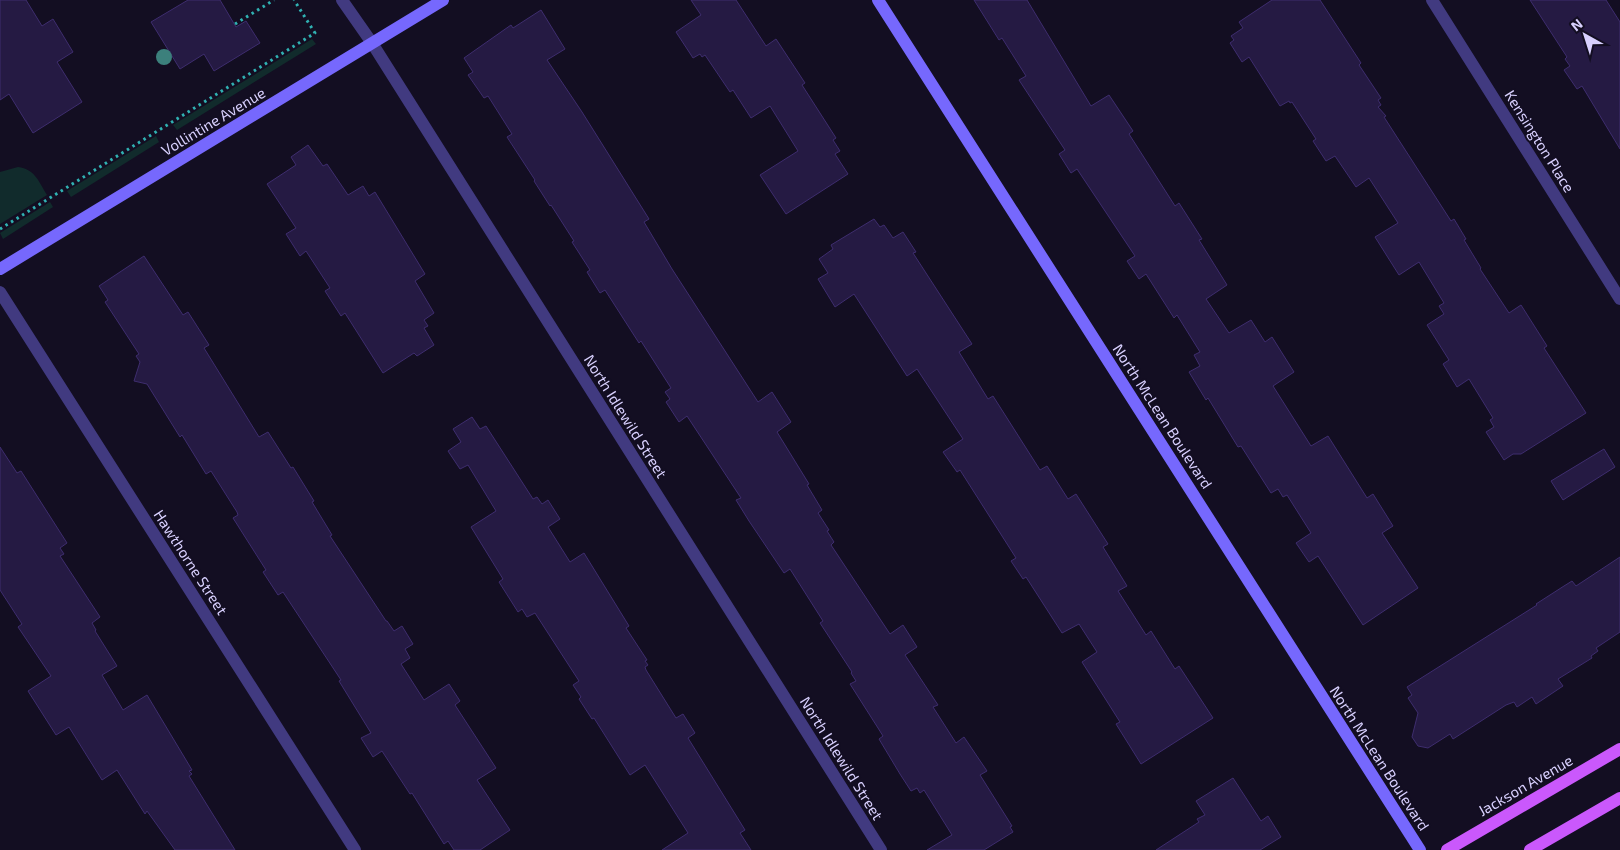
<svg xmlns="http://www.w3.org/2000/svg" width="1620" height="850" viewBox="0 0 1620 850" font-family="'Exo 2',sans-serif">
<rect width="100%" height="100%" fill="#130e22"/>
<g fill="#112b2c">
<polygon points="312,39 316,44 177,130 173,125"/>
<polygon points="156,136 159,142 71,197 67,191"/>
<path d="M18 167C35 169 39 182 47 195L0 224V172Z"/>
<polygon points="50,202 53,207 3,239 0,233"/>
</g>
<g fill="#251a43" stroke="#3e2d6e">
<polygon points="0,0 26,0 42,26 53,19 73,52 57,62 82,102 33,133 9,94 0,100"/>
<polygon points="188,0 220,0 236,27 246,21 260,43 214,71 204,54 180,69 151,22"/>
<polygon points="691,0 736,0 766,46 776,39 805,83 802,85 836,138 833,140 840,151 835,154 848,174 786,214 760,175 798,151 770,106 751,118 733,90 730,92 705,55 702,57 700,54 693,58 676,32 701,15"/>
<polygon points="974,0 1027,0 1091,106 1109,95 1133,131 1129,134 1175,206 1179,203 1202,239 1199,240 1227,285 1206,299 1229,333 1251,320 1265,342 1272,337 1294,372 1273,386 1311,446 1328,436 1367,498 1373,494 1393,526 1382,533 1418,588 1363,625 1318,556 1309,562 1296,543 1311,533 1287,495 1283,497 1278,489 1271,493 1241,446 1238,447 1208,398 1206,400 1189,372 1200,366 1194,355 1200,352 1177,315 1174,318 1146,274 1139,279 1127,261 1135,256 1077,169 1071,173 1059,154 1065,150 1019,80 1026,76 1002,38 999,40"/>
<polygon points="1272,0 1320,0 1361,63 1359,65 1381,98 1378,100 1381,105 1378,107 1386,116 1384,117 1451,221 1454,219 1466,239 1464,240 1481,268 1480,269 1509,313 1521,305 1547,346 1544,348 1586,413 1521,454 1513,454 1504,460 1486,432 1494,427 1490,420 1493,418 1469,379 1457,387 1443,364 1449,360 1427,325 1444,314 1439,306 1444,303 1419,262 1399,275 1375,237 1398,223 1369,178 1356,187 1335,156 1326,161 1313,141 1316,139 1292,102 1290,103 1289,101 1280,106 1249,57 1242,62 1230,43 1234,40 1231,36 1243,28 1239,22"/>
<polygon points="1530,0 1606,0 1620,22 1620,149 1582,86 1577,89 1564,70 1570,66 1565,59 1567,57"/>
<polygon points="541,10 565,49 547,60 582,112 649,219 644,222 672,269 758,402 772,392 791,422 777,432 809,484 807,485 822,510 818,513 829,530 827,531 834,542 831,545 890,634 903,625 917,647 905,655 938,705 933,707 956,743 964,737 987,771 980,775 1012,826 1010,827 1013,832 984,850 927,850 952,835 924,790 920,793 917,788 911,791 900,774 879,739 883,736 878,728 850,684 856,681 851,673 852,672 820,623 823,621 790,569 784,573 749,521 736,500 741,498 687,416 679,422 666,402 670,399 665,392 671,388 641,341 639,343 605,290 600,293 587,272 590,270 572,242 574,241 551,205 550,206 534,181 535,180 507,137 512,134 488,96 484,98 468,75 473,72 464,58 511,25 513,28"/>
<polygon points="308,145 323,166 327,164 348,195 363,186 369,196 375,192 425,274 415,281 434,313 424,320 428,326 424,328 434,345 417,356 414,353 383,373 345,313 341,316 325,291 330,288 306,251 300,256 286,234 296,228 267,184 296,165 291,157"/>
<polygon points="874,219 880,227 884,225 893,238 903,232 916,252 913,253 972,344 959,352 988,399 993,396 1040,470 1047,466 1068,499 1076,494 1108,544 1103,547 1127,586 1118,591 1146,635 1151,631 1175,669 1179,666 1213,718 1141,764 1116,724 1120,722 1082,662 1097,652 1079,624 1062,633 1026,577 1023,579 1011,561 1016,558 960,470 957,472 943,452 963,439 917,369 907,376 854,294 835,307 818,279 828,273 819,259 833,249 831,245"/>
<polygon points="144,256 183,315 188,312 209,345 204,348 259,437 268,432 291,468 293,467 314,501 312,502 332,535 330,536 386,621 387,621 394,631 402,626 413,644 405,649 410,658 401,664 424,700 449,684 460,701 455,705 496,768 477,780 510,830 480,850 454,850 448,841 444,844 412,793 410,794 382,751 373,757 361,738 371,733 339,681 341,680 283,592 278,595 263,572 266,570 233,518 238,515 237,512 211,471 206,474 182,435 180,437 147,384 134,381 140,362 136,356 139,354 105,302 108,300 99,286"/>
<polygon points="472,417 480,429 486,426 533,499 537,497 542,504 548,500 560,519 548,527 570,562 584,553 629,626 626,628 647,660 645,661 648,665 645,667 646,670 676,718 683,714 695,733 688,738 745,830 740,833 751,850 662,850 688,833 645,765 630,775 594,718 592,719 579,699 581,697 573,685 579,681 535,613 527,617 522,609 518,612 499,582 503,579 471,527 496,511 468,465 460,469 448,451 461,442 453,429"/>
<polygon points="0,447 17,473 21,471 67,543 60,548 64,554 60,556 100,617 92,623 96,630 95,631 117,666 102,675 123,710 147,695 192,770 189,771 192,774 189,776 235,850 175,850 147,811 145,814 117,770 102,780 69,727 56,735 28,691 51,676 18,627 22,624 0,590"/>
<polygon points="1604,449 1615,467 1563,500 1551,481"/>
<polygon points="1620,557 1620,632 1596,648 1598,651 1591,656 1592,658 1558,679 1563,686 1536,704 1532,697 1517,707 1514,702 1506,705 1453,739 1450,734 1428,748 1418,746 1412,737 1418,713 1408,698 1412,695 1407,687 1537,605 1536,604 1564,586 1572,581 1576,586"/>
<polygon points="1233,778 1261,821 1268,816 1281,837 1260,850 1156,850 1199,822 1197,819 1205,815 1196,801"/>
</g>
<g fill="none" stroke-linecap="round" stroke-linejoin="round">
<g stroke="#30b1b2" stroke-width="3" stroke-dasharray="2.5 4" stroke-linecap="butt">
<polyline points="235,24 274,0"/>
<polyline points="0,229 315,33 294,0"/>
</g>
<g stroke="#413a80" stroke-width="12">
<polyline points="342,0 372,43 881,850"/>
<polyline points="1432,0 1620,299"/>
<polyline points="0,292 355,850"/>
</g>
<g stroke="#7668fd" stroke-width="12">
<polyline points="878,0 1420,850"/>
<polyline points="0,269 443,0"/>
</g>
<g stroke="#ca58fc" stroke-width="12">
<polyline points="1447,850 1620,749"/>
<polyline points="1530,850 1620,798"/>
</g>
</g>
<circle fill="#3c807c" cx="164" cy="57" r="8"/>
<g text-anchor="middle" dominant-baseline="central" stroke-width="4" stroke-linejoin="round" paint-order="stroke">
<g font-size="15" fill="#d8d0fe" stroke="#130e22">
<text transform="translate(213 121) rotate(-31)">Vollintine Avenue</text>
<text transform="translate(1540 141) rotate(58)">Kensington Place</text>
<text transform="translate(626 416) rotate(58)">North Idlewild Street</text>
<text transform="translate(1163 416) rotate(57)">North McLean Boulevard</text>
<text transform="translate(191 562) rotate(57)">Hawthorne Street</text>
<text transform="translate(842 758) rotate(58)">North Idlewild Street</text>
<text transform="translate(1380 758) rotate(57)">North McLean Boulevard</text>
<text transform="translate(1525 785) rotate(-30)">Jackson Avenue</text>
</g>
</g>
<g transform="translate(1585 35) rotate(321)" stroke="#130e22" stroke-width="4" paint-order="stroke">
<path d="M0-4L9 19L0 12L-9 19Z" fill="#d8d0fe"/>
<text y="-8" font-size="14" font-weight="bold" text-anchor="middle" fill="#d8d0fe">N</text>
</g>
</svg>
